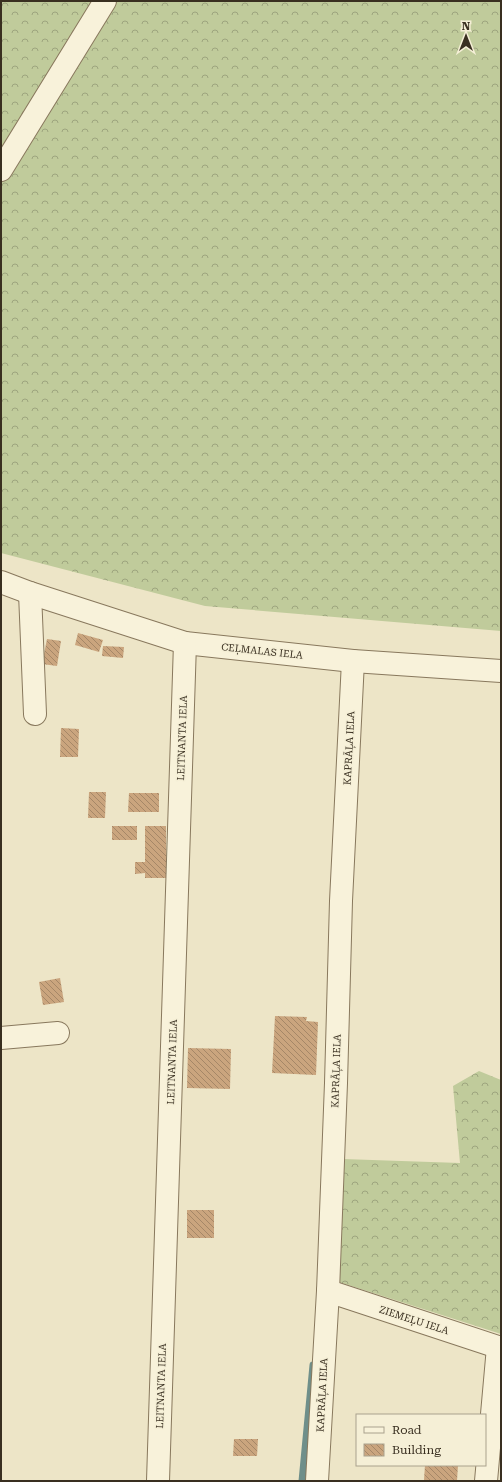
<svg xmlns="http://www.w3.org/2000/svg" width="502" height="1482" viewBox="0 0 502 1482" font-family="'Roboto Serif',serif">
<defs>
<pattern id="forest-crowns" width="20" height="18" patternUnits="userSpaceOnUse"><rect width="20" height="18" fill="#c0cb9b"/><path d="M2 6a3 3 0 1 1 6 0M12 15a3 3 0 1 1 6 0" fill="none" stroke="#9da57e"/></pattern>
<pattern id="building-back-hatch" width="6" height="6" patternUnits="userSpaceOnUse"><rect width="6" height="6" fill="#caa57e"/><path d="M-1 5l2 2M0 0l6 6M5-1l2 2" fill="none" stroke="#a58767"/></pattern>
</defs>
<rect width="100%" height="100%" fill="#ede5c7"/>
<g fill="url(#forest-crowns)">
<polygon points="1,1 501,1 501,631 205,606 1,553"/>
<polygon points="479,1071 501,1080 501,1334 339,1282 343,1159 460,1163 453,1086"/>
</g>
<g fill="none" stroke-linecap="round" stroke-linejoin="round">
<polyline stroke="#6f8f8a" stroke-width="7" points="302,1481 313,1365"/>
</g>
<g fill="url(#building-back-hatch)">
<polygon points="78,633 103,640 99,652 75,645"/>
<polygon points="47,639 61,641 57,666 42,664"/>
<polygon points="103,646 124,647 123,658 102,656"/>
<polygon points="61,728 79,729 78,757 60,757"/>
<polygon points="89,792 106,792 105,818 88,818"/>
<polygon points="129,793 159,793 159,812 128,812"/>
<rect x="112" y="826" width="25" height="14"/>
<polygon points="145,826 166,826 166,878 145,878 145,873 135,874 135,862 145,862"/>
<polygon points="60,978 64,1002 43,1005 39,982"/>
<polygon points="275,1016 307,1017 306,1021 318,1022 316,1075 272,1073"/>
<polygon points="188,1048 231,1049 230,1089 187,1088"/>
<rect x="187" y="1210" width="27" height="28"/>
<polygon points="234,1439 258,1439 257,1456 233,1456"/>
<polygon points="425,1465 458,1465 457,1481 424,1480"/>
</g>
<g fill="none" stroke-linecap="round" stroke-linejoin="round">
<g stroke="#88785d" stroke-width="24">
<g id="minor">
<polyline points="1,170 105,1"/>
<polyline points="1,582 30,593 185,643 353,661 501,671"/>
<polyline points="30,593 35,714"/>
<polyline points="1,1038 58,1033"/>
<polyline points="328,1291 501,1348"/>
<polyline points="158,1481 185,643"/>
<polyline points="317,1481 328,1291 336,1083 341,901 353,661"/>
<polyline points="486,1481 498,1347"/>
</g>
</g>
<use href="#minor" stroke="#f8f2da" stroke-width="22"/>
</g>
<g text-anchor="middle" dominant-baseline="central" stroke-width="3" stroke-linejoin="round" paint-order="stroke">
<g font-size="10" fill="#392f20" stroke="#f5efd6">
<text transform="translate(262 651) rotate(6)">CEĻMALAS IELA</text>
<text transform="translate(182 738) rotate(-88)">LEITNANTA IELA</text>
<text transform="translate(349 748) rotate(-87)">KAPRĀĻA IELA</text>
<text transform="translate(172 1062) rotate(-88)">LEITNANTA IELA</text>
<text transform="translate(336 1071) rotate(-88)">KAPRĀĻA IELA</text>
<text transform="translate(414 1320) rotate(18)">ZIEMEĻU IELA</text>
<text transform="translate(161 1386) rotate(-88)">LEITNANTA IELA</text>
<text transform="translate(322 1395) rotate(-87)">KAPRĀĻA IELA</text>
</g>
</g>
<rect width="502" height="1482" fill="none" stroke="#392f20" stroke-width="4"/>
<rect x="356" y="1414" width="130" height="52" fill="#f5efd6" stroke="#aaa28d"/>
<rect x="364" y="1427" width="20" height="6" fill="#f8f2da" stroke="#aaa28d"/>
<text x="392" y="1434" font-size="12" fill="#392f20">Road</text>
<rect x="364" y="1444" width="20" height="12" fill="url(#building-back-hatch)" stroke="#aaa28d"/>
<text x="392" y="1454" font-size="12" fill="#392f20">Building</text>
<g transform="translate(466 36)" stroke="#f5efd6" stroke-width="3" paint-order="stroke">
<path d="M0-3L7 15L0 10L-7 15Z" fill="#392f20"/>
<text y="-6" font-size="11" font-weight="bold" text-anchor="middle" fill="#392f20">N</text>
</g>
</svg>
